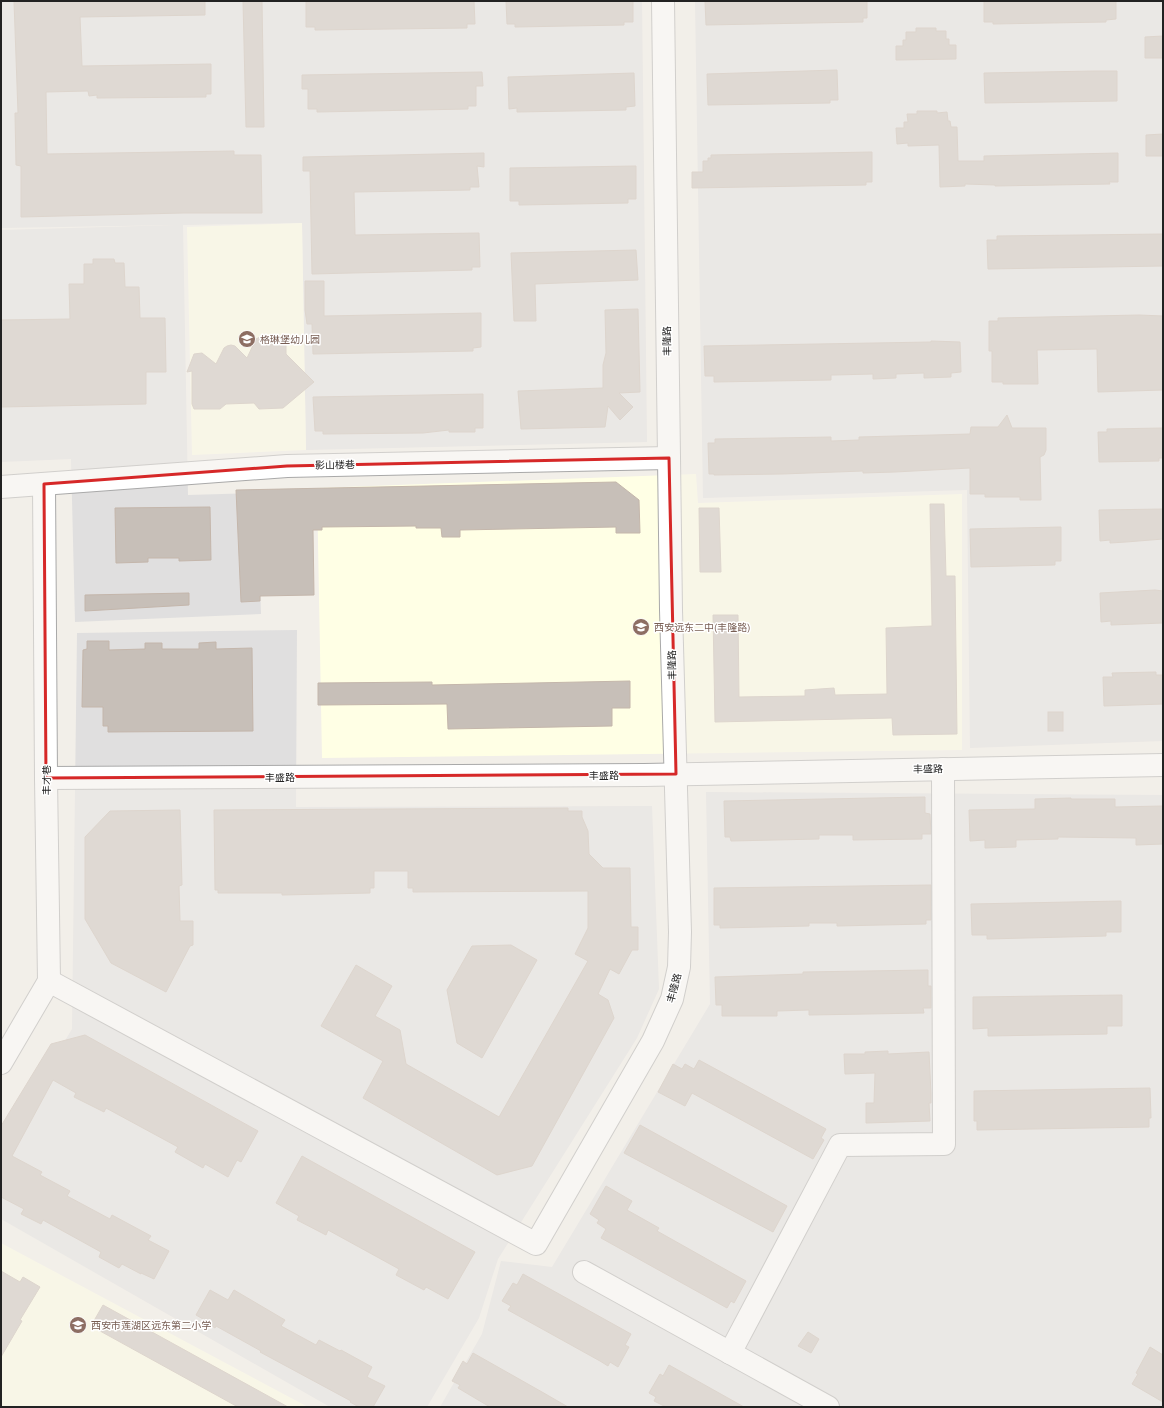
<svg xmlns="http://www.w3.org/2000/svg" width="1164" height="1408" viewBox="0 0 1164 1408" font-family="Ubuntu,'Noto Sans SC',sans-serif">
<rect width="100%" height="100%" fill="#f2efe9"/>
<g fill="#e0dfdf">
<polygon points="1,1 642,1 647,442 306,450 302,223 183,225 188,495 257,493 261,614 75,622 71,459 1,462 1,230 176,225 1,228"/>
<polygon points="695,1 1163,1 1163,741 970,748 967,490 703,498"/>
<polygon points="297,630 296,807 652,806 659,989 637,1038 498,1259 479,1318 427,1407 330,1407 1,1219 1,1147 72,1029 77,633"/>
<polygon points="706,792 1163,795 1163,1407 440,1407 482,1334 501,1261 552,1267 710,1004"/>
</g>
<g fill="#ffffe5">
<polygon points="302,223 306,450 192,455 187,227"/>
<polygon points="696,474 698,503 962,494 962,750 322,758 317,488"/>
<polygon points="1,1243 308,1407 1,1407"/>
</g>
<g fill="#c7bfb8" stroke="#c4b6ab">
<polygon points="14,1 205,1 205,15 80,17 82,66 211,64 211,94 206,94 206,97 97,98 97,95 89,96 88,91 46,92 47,154 234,151 234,155 261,155 262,213 183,213 21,217 21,166 16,165 15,113 18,113"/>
<polygon points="243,1 262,1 264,127 246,127"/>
<polygon points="306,1 474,1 475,24 467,24 467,28 315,30 315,27 306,27"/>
<polygon points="506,1 633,1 633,22 624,22 624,25 515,27 515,24 507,24"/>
<polygon points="705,1 867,1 867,18 863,18 863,22 706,25"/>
<polygon points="984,1 1116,1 1116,19 1106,20 1106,22 993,24 993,22 984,22"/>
<polygon points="916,28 936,28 936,31 946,31 946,39 949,39 949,45 956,45 956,59 896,60 896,46 903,46 903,40 906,40 906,32 916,32"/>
<polygon points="1163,36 1163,58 1145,58 1145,37"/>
<polygon points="837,70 838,100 830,100 830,103 708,105 707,74"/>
<polygon points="1095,71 1117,71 1117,101 985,103 984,73"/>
<polygon points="482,72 483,86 476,86 476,106 468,106 468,109 317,112 317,109 308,109 308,89 302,89 302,75"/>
<polygon points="634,73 635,106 626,107 626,110 517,112 517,108 509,109 508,77"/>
<polygon points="917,111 937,111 937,113 947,112 948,121 950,121 951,127 957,127 958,161 984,161 984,156 1118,153 1118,182 1109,182 1110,184 995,186 995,185 965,184 965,186 940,187 939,145 908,146 908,143 897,144 896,128 904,128 904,122 908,122 907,114 917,114"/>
<polygon points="1163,134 1163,156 1146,156 1146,135"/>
<polygon points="872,152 872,182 866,182 866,185 692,188 692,172 703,172 703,161 708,161 708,158 711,158 711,155"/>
<polygon points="484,153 484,167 477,166 479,187 470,187 470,190 354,192 355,235 479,233 480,267 472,267 472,270 312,274 310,171 303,171 303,157"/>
<polygon points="636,166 636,199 628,199 628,203 519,205 519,201 510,201 510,168"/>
<polygon points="1163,234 1163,266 988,269 987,240 997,240 997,236"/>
<polygon points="636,250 638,280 535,284 536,321 514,321 511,253"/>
<polygon points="93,259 114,259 115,263 124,263 125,287 139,287 140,318 165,318 166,372 146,372 146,404 1,407 1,320 70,319 69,284 84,284 84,264 93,264"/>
<polygon points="305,281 324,281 324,316 481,313 481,347 473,348 473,351 313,354 312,324 307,324 305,310"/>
<polygon points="638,309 640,392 619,393 633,407 620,420 608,406 605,427 521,429 518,391 603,388 603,365 606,353 605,310"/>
<polygon points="1139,315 1163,316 1163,390 1098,392 1097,349 1037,350 1038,384 1003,384 1003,382 992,382 992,351 989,351 989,321 998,321 998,318"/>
<polygon points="260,337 265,338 273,345 286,344 286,354 314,382 283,408 259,409 254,403 226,404 220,409 194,409 192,404 192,371 187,372 194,354 202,353 216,364 224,348 227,346 231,345 235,346 247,358 256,339"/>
<polygon points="931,341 960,342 961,372 951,373 951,377 924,378 924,373 896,374 896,378 873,379 873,374 834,375 831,375 831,380 714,382 714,376 705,376 704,346 931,342"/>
<polygon points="483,394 483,428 475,428 475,432 449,432 449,430 423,433 323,434 323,431 315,431 313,397"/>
<polygon points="1007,415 1012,428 1046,428 1046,450 1044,455 1040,457 1041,500 1020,500 1020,497 985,497 985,494 970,494 970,468 895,472 863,473 863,471 782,474 714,475 714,474 709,474 708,443 715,443 715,439 831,437 831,441 859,440 859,437 970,434 971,427 998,427"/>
<polygon points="1163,428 1163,458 1159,458 1159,461 1099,462 1098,432 1107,432 1107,429"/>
<polygon points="616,482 639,500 640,533 616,533 616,527 460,530 460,537 442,537 441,528 416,528 416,526 322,527 322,530 313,530 314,595 260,596 260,601 241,602 236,490"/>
<polygon points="930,504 944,504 946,576 955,576 957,734 893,735 892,718 715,722 713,615 738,615 739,697 805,696 805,690 834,688 835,695 887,694 886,628 932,626"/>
<polygon points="210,507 211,560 179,561 179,558 148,558 148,562 116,563 115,508"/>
<polygon points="699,508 719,508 721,572 700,572"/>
<polygon points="1163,509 1163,539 1126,542 1110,543 1110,540 1100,541 1099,510"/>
<polygon points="1061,527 1061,561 1055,561 1055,565 971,567 970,529"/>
<polygon points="1155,590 1163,591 1163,623 1111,625 1111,621 1101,622 1100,593"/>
<polygon points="189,593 189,605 85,611 85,595"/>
<polygon points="87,641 109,641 109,650 145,649 145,643 162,643 162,649 199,649 199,643 216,642 216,649 252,648 253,731 108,732 108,726 103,726 103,707 82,707 83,650 87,649"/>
<polygon points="1156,672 1156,675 1163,675 1163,704 1104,706 1103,677 1113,677 1112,673"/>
<polygon points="630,681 630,708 612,708 612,726 448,729 447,704 318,705 318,683 432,682 432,685"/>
<rect x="1048" y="712" width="15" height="19"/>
<polygon points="925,797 925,813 930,814 931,834 922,834 922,839 853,840 853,835 819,835 819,839 731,841 730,837 725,837 724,801"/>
<polygon points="1071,798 1071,799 1115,799 1115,807 1163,806 1163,844 1136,845 1136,838 1058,837 1058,839 1016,840 1016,847 985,848 985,840 970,841 969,810 1035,809 1035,799"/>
<polygon points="568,808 568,811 582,811 582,817 588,831 589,854 603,868 630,868 631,927 638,927 638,950 632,950 619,974 610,969 598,994 608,1000 614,1018 532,1166 497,1175 363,1098 383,1061 321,1026 356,965 392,986 375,1016 400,1030 406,1064 499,1117 588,961 575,954 588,928 588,891 413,892 413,888 408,888 408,871 374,871 374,888 370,888 370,893 282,895 282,893 218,893 218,890 215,890 214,810"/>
<polygon points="180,810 182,885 179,886 180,921 193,921 193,945 190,946 166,992 111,963 85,919 85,837 110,811"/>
<polygon points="931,885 931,920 926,920 926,924 837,926 837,923 809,923 809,926 720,928 720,925 714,925 714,888"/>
<polygon points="1121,901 1121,932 1106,932 1106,936 987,939 987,935 972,935 971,904"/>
<polygon points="511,945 537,960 482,1058 457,1043 447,990 472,946"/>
<polygon points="928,970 928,986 931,986 931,1008 923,1008 924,1013 809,1015 809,1010 777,1011 777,1016 722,1016 722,1005 716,1005 715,977 803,974 803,972"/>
<polygon points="1122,995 1122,1026 1107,1026 1107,1034 988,1036 988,1028 973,1029 973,997"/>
<polygon points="85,1035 258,1131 241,1162 237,1160 228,1177 205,1164 203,1168 175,1152 178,1147 106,1108 104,1112 74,1097 76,1093 53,1080 12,1156 42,1172 40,1175 70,1191 67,1196 110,1219 112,1215 151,1236 148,1240 169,1251 154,1279 141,1273 141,1274 122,1264 119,1268 99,1257 101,1252 43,1220 41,1224 21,1214 24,1209 1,1197 1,1126 51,1044"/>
<polygon points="888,1051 888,1054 929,1052 931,1094 931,1103 929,1103 930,1121 866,1123 866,1103 874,1103 875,1073 845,1074 844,1054 865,1054 865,1052"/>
<polygon points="699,1060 826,1129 821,1138 824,1140 813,1159 692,1093 685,1106 658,1092 673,1064 682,1069 685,1064 694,1069"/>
<polygon points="1150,1088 1151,1118 1149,1118 1149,1127 977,1130 977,1121 974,1121 974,1091"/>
<polygon points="640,1125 787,1206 773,1232 624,1153"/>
<polygon points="302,1156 475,1252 448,1299 426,1287 424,1290 396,1275 399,1269 328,1230 326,1235 297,1220 299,1216 276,1203"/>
<polygon points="606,1186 632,1201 627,1210 659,1228 657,1231 746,1281 734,1303 731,1301 727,1308 601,1238 606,1229 597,1223 599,1220 590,1214"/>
<polygon points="1,1271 20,1282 23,1277 40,1287 20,1320 22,1321 1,1357"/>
<polygon points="523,1274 631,1334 625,1345 629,1347 618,1367 610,1362 608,1366 600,1361 508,1310 511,1306 502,1301 513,1283 517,1285"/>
<polygon points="210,1290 228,1300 234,1290 285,1320 281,1326 316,1345 319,1340 340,1351 341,1350 372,1367 367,1377 385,1386 373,1407 359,1407 350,1402 351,1401 260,1352 261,1351 216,1326 215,1328 202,1320 203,1319 196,1315"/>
<polygon points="103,1305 288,1407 238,1407 91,1326"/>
<polygon points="808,1332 819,1339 811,1353 798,1346"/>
<polygon points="1150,1347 1163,1355 1163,1402 1132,1384 1138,1374 1136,1373"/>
<polygon points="473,1353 542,1392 568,1407 490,1407 458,1388 460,1385 452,1381 463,1361 467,1364"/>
<polygon points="669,1365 744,1407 666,1407 654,1401 656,1397 649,1393 660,1374 663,1376"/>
</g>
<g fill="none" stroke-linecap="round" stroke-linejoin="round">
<g stroke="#a9a9a9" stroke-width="24">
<g id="minor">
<polyline points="1,487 287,466 669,458"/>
<polyline points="46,778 644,775 1163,765"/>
<polyline points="49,981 536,1244 653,1041 672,999 679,967 680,932 671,610 663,1"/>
<polyline points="1,1063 49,981 46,778 44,484"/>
<polyline points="584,1272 828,1407"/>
<polyline points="730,1353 840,1145 944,1144 943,769"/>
</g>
</g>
<use href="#minor" stroke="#fff" stroke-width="22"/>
</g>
<path d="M0 0H1164V1408H0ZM669 458 676 774 46 778 44 484 287 466Z" fill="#f2efe9" fill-opacity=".55" fill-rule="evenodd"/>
<path fill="none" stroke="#d62828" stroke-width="3" stroke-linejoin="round" d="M669 458 676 774 46 778 44 484 287 466Z"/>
<defs>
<g id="school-disc" transform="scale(0.9)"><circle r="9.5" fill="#8d6e63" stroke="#fff"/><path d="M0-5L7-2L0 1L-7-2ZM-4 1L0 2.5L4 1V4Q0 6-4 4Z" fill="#fff"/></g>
</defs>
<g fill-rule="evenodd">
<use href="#school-disc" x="247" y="339"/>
<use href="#school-disc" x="641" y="627"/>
<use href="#school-disc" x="78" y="1325"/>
</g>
<g text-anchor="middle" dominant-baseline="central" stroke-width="3" stroke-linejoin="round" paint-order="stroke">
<g font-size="10" fill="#785e54" stroke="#fff" text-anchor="start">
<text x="260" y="339">格琳堡幼儿园</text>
<text x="654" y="627">西安远东二中(丰隆路)</text>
<text x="91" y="1325">西安市莲湖区远东第二小学</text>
</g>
<g font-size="10" fill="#222" stroke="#fff">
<text transform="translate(667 341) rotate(-91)">丰隆路</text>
<text transform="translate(335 465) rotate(-1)">影山楼巷</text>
<text transform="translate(672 665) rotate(-91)">丰隆路</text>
<text transform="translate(928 769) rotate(-1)">丰盛路</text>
<text x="604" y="775">丰盛路</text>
<text x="280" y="777">丰盛路</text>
<text transform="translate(46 780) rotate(-90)">丰才巷</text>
<text transform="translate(674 988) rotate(-75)">丰隆路</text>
</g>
</g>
<rect width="1164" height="1408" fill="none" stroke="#222222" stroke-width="4"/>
</svg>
